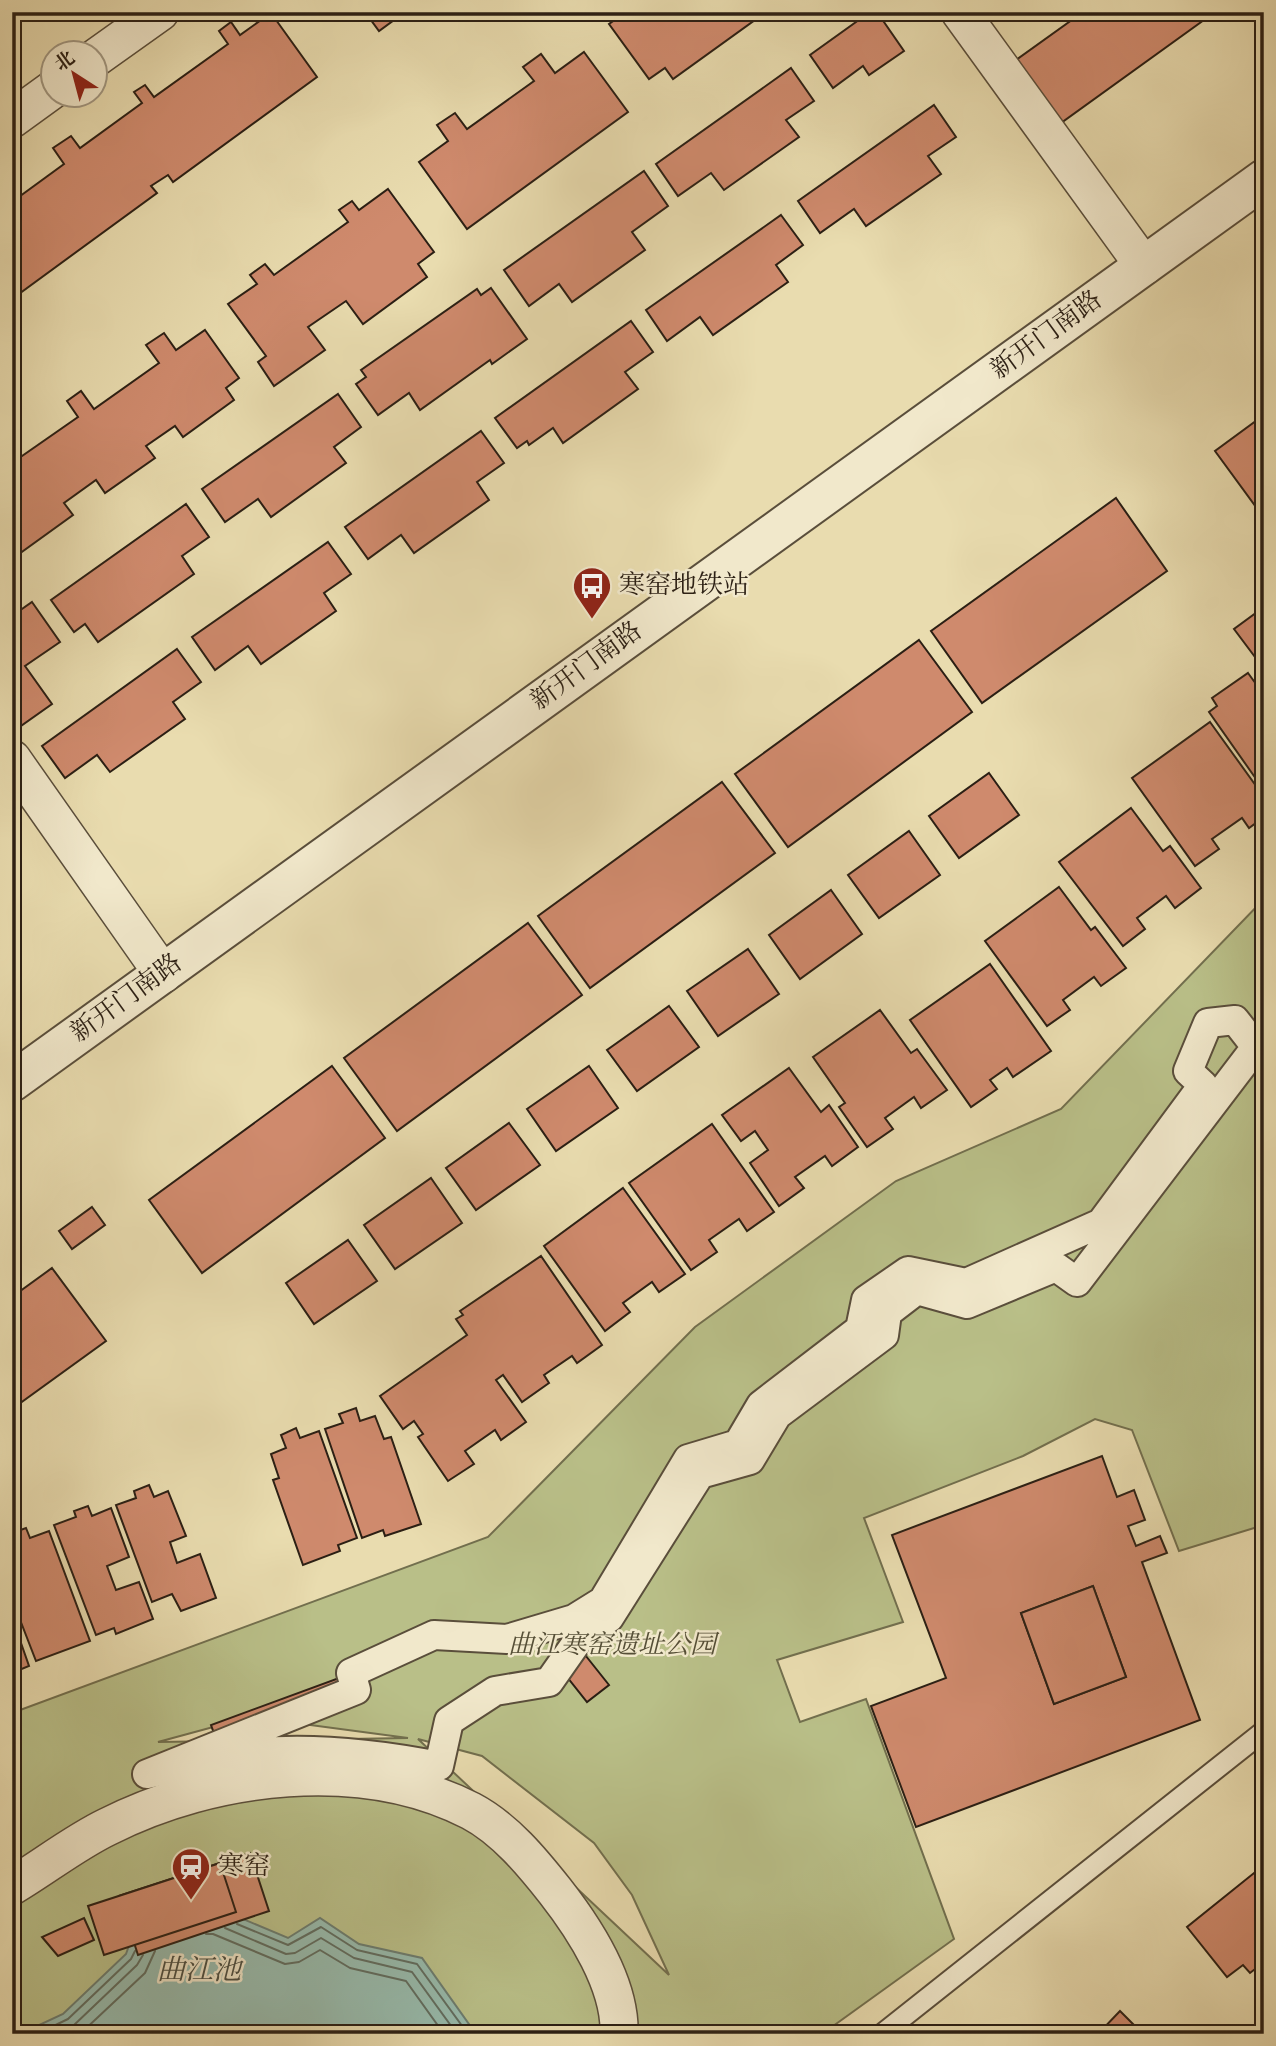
<svg xmlns="http://www.w3.org/2000/svg" width="1276" height="2046" viewBox="0 0 1276 2046" font-family="'Sorts Mill Goudy','Noto Serif SC',serif">
<rect width="100%" height="100%" fill="#e9dcaf"/>
<filter id="stains"><feTurbulence type="fractalNoise" baseFrequency=".00286" numOctaves="4"/><feColorMatrix values="0 0 0 0 .2 0 0 0 0 .09 0 0 0 0 .02 0 0 0 .5 -.17"/></filter>
<radialGradient id="worn" r=".72"><stop offset=".6" stop-color="#630" stop-opacity="0"/><stop offset="1" stop-color="#630" stop-opacity=".3"/></radialGradient>
<path fill="#b9bf88" stroke="#726f4e" stroke-width="2" fill-rule="evenodd" d="M1264 899V1525L1179 1551 1132 1430 1095 1419 1023 1456 864 1518 903 1622 777 1660 800 1722 866 1699 954 1939 822 2034H12V1713L488 1537 695 1327 896 1181 1061 1109ZM250 1717 408 1738 158 1742ZM418 1739 482 1756 594 1843 632 1895 669 1975Z"/>
<polygon fill="#97bbad" stroke="#6c7d70" stroke-width="2" points="217,1908 288,1938 320,1918 359,1944 422,1958 476,2034 20,2034 63,2014 126,1954 138,1920"/>
<g fill="none" stroke-linecap="round" stroke-linejoin="round">
<g stroke="#616d60" stroke-width="2">
<polyline points="237,1924 288,1945 321,1927 357,1950 417,1964 468,2034"/>
<polyline points="225,1928 286,1954 295,1953 321,1938 354,1958 412,1972 457,2034"/>
<polyline points="206,1934 213,1934 285,1964 299,1962 320,1950 350,1968 406,1981 444,2034"/>
<polyline points="37,2034 68,2019 131,1959 135,1951"/>
<polyline points="57,2034 73,2026 137,1965 143,1955"/>
<polyline points="80,2034 145,1973 155,1951"/>
</g>
</g>
<g fill="#cf8a6d" stroke="#2b1f14" stroke-width="2" fill-rule="evenodd">
<polygon points="365,12 405,12 379,31"/>
<polygon points="626,12 766,12 673,79 665,68 649,79 609,24"/>
<polygon points="870,12 877,12 904,51 869,75 863,66 833,88 810,55"/>
<polygon points="1083,12 1128,12 1133,19 1139,12 1215,12 1054,128 1009,65"/>
<polygon points="271,13 317,77 173,182 168,175 151,186 157,193 12,299 12,202 64,164 53,148 71,136 80,148 142,103 134,92 145,85 154,97 228,44 219,31 231,22 240,35"/>
<polygon points="584,52 628,112 467,229 419,162 448,141 437,125 455,113 467,129 534,81 523,67 541,54 555,73"/>
<polygon points="791,68 814,101 786,120 799,137 724,190 711,173 678,196 656,164"/>
<polygon points="934,105 956,137 928,156 941,174 866,226 854,209 820,233 798,201"/>
<polygon points="644,171 668,206 632,232 645,250 572,302 559,284 529,306 504,270"/>
<polygon points="388,189 434,252 418,264 427,277 363,324 346,301 308,327 325,350 274,386 258,362 266,356 228,304 257,284 250,275 265,264 274,275 348,222 339,210 352,201 359,210"/>
<polygon points="781,215 803,245 776,265 788,282 713,335 700,317 667,341 646,310"/>
<polygon points="491,288 527,339 492,364 490,360 420,410 409,393 378,415 356,384 366,377 361,370 477,289 481,295"/>
<polygon points="631,321 653,352 625,372 638,389 563,443 553,428 529,445 527,441 517,448 495,418"/>
<polygon points="205,330 239,378 226,388 234,400 183,437 175,426 146,446 155,458 105,493 96,480 64,503 73,515 12,559 12,463 78,417 67,401 81,391 94,409 159,363 146,345 164,333 176,350"/>
<polygon points="338,394 361,427 334,447 346,463 271,517 258,499 225,522 202,489"/>
<polygon points="1264,415 1264,518 1215,451"/>
<polygon points="481,431 504,463 477,482 489,500 414,553 401,535 368,559 345,527"/>
<polygon points="1116,498 1167,571 982,703 931,631"/>
<polygon points="186,504 209,537 182,556 194,574 98,642 85,624 74,632 51,600"/>
<polygon points="328,542 351,574 324,593 336,611 261,664 248,646 215,670 192,637"/>
<polygon points="32,602 60,642 25,666 52,704 18,728 12,719 12,616"/>
<polygon points="1264,607 1264,669 1234,629"/>
<polygon points="919,640 972,712 788,847 735,774"/>
<polygon points="177,649 201,682 173,702 185,719 110,772 97,755 65,778 42,746"/>
<polygon points="1248,673 1264,695 1264,784 1261,786 1209,712 1217,706 1212,698"/>
<polygon points="1210,722 1264,797 1264,817 1249,828 1242,818 1212,839 1219,849 1195,866 1132,778"/>
<polygon points="989,773 1019,815 959,858 929,816"/>
<polygon points="722,782 775,853 590,988 538,916"/>
<polygon points="1131,808 1163,851 1170,846 1201,888 1175,908 1166,896 1137,918 1145,929 1123,946 1059,862"/>
<polygon points="909,831 940,875 879,918 848,875"/>
<polygon points="1059,887 1091,930 1095,927 1126,968 1101,986 1094,977 1063,1000 1070,1010 1047,1026 985,941"/>
<polygon points="831,890 862,934 800,979 769,935"/>
<polygon points="528,923 582,995 397,1131 344,1058"/>
<polygon points="748,949 779,994 718,1036 687,991"/>
<polygon points="990,964 1051,1051 1013,1077 1007,1068 990,1080 997,1089 971,1107 910,1020"/>
<polygon points="669,1006 699,1047 637,1091 607,1050"/>
<polygon points="880,1010 911,1053 917,1049 947,1090 921,1108 914,1097 885,1118 893,1129 867,1147 839,1107 845,1103 813,1057"/>
<polygon points="332,1066 385,1138 202,1273 149,1200"/>
<polygon points="589,1066 618,1108 556,1151 527,1109"/>
<polygon points="789,1068 821,1112 829,1105 858,1147 832,1166 825,1156 795,1177 804,1188 779,1206 750,1163 768,1150 755,1131 741,1141 722,1115"/>
<polygon points="509,1123 540,1165 476,1210 446,1168"/>
<polygon points="712,1124 774,1212 747,1231 739,1219 709,1240 717,1252 691,1270 629,1183"/>
<polygon points="431,1178 462,1223 395,1269 364,1225"/>
<polygon points="623,1188 685,1274 659,1292 652,1282 623,1303 630,1312 605,1331 544,1246"/>
<polygon points="92,1207 105,1225 72,1249 59,1231"/>
<polygon points="348,1240 377,1281 314,1324 286,1283"/>
<polygon points="541,1256 602,1345 577,1363 572,1356 544,1375 549,1383 522,1402 503,1375 496,1380 526,1422 501,1440 495,1430 465,1451 474,1464 448,1481 418,1437 423,1434 414,1421 403,1429 380,1396 467,1335 456,1319 463,1315 460,1311"/>
<polygon points="52,1268 106,1341 12,1409 12,1297"/>
<polygon points="356,1408 360,1421 375,1416 384,1439 391,1437 421,1524 385,1536 383,1530 362,1538 325,1429 343,1423 339,1414"/>
<polygon points="296,1428 300,1438 319,1431 357,1538 338,1545 340,1551 303,1565 273,1480 279,1478 271,1454 286,1448 281,1435"/>
<path d="M1102 1456 1117 1497 1134 1490 1145 1520 1128 1526 1136 1546 1160 1536 1167 1553 1142 1562 1200 1720 916 1827 871 1706 946 1678 892 1535ZM1093 1586 1126 1677 1054 1704 1021 1613Z"/>
<polygon points="149,1485 154,1497 168,1491 186,1536 170,1542 177,1563 200,1554 216,1598 181,1611 172,1594 152,1602 116,1505 136,1498 134,1491"/>
<polygon points="88,1506 92,1516 111,1508 129,1557 107,1566 116,1590 139,1582 153,1619 116,1634 114,1628 96,1635 54,1525 76,1517 74,1511"/>
<polygon points="26,1528 30,1538 49,1531 90,1641 36,1661 12,1599 12,1533"/>
<polygon points="1093,1586 1126,1677 1054,1704 1021,1613"/>
<polygon points="14,1623 29,1666 12,1673 12,1624"/>
<polygon points="574,1641 609,1685 587,1702 552,1658"/>
<polygon points="339,1678 348,1703 220,1750 211,1725"/>
<polygon points="250,1853 269,1911 138,1955 119,1896"/>
<polygon points="220,1863 236,1912 104,1955 88,1906"/>
<polygon points="1264,1865 1264,1962 1250,1973 1243,1965 1227,1977 1187,1927"/>
<polygon points="84,1918 94,1940 58,1956 42,1937"/>
<polygon points="1120,2011 1143,2034 1098,2034"/>
</g>
<g fill="none" stroke-linecap="round" stroke-linejoin="round">
<g stroke="#5a4e3b" stroke-width="23">
<polyline id="service" points="882,2034 1264,1731"/>
</g>
<g stroke="#5a4e3b" stroke-width="32">
<path id="pedestrian" d="M1235 1020 1256 1047 1077 1282 1056 1267 967 1304 917 1290 887 1313 884 1335 777 1415 750 1460 700 1474 609 1618 582 1635 549 1682 495 1691 449 1721 439 1766C368 1752 287 1744 215 1758 192 1762 170 1769 147 1774L356 1690 351 1673 434 1635 507 1639 574 1619 603 1601 688 1459 738 1444 761 1405 860 1329 866 1300 908 1271 966 1283 1101 1223 1203 1085 1188 1071 1208 1023Z"/>
</g>
<g stroke="#5a4e3b" stroke-width="40">
<g id="minor">
<polyline points="960,12 1144,266"/>
<polyline points="94,59 160,12"/>
<polyline points="12,119 52,90"/>
<polyline points="12,759 163,974"/>
<path d="M12 1886C44 1867 74 1843 107 1827 213 1773 362 1755 471 1811 505 1829 532 1862 555 1891 584 1928 621 1985 619 2034"/>
</g>
</g>
<g stroke="#5a4e3b" stroke-width="42">
<polyline id="tertiary" points="12,1082 1264,179"/>
</g>
<use href="#service" stroke="#f1e8cb" stroke-width="19"/>
<use href="#pedestrian" stroke="#f1e8cb" stroke-width="28"/>
<use href="#minor" stroke="#f1e8cb" stroke-width="37"/>
<use href="#tertiary" stroke="#f1e8cb" stroke-width="38"/>
</g>
<defs>
<g id="bus-pin" transform="scale(2.0125)"><path d="M0 17L-7.5 6A9.5 9.5 0 1 1 7.5 6Z" fill="#8f2418" stroke="#f1e8cb"/><path d="M-5-6H5V4H4V6H2V4H-2V6H-4V4H-5ZM-3.5-4V0h7V-4ZM-3.5 1.2v1.5H-2V1.2ZM2 1.2v1.5H3.5V1.2Z" fill="#fff"/></g>
<g id="station-pin" transform="scale(2.0125)"><path d="M0 17L-7.5 6A9.5 9.5 0 1 1 7.5 6Z" fill="#8f2418" stroke="#f1e8cb"/><path d="M-3-6H3Q5-6 5-4V2Q5 4 3 4L4.5 6H3L1.5 4h-3L-3 6H-4.5L-3 4Q-5 4-5 2V-4Q-5-6-3-6ZM-3.5-4v3h7v-3ZM-3.5 1v1.5H-2V1ZM2 1v1.5H3.5V1Z" fill="#fff"/></g>
</defs>
<g fill-rule="evenodd">
<use href="#bus-pin" x="592" y="586"/>
<use href="#station-pin" x="191" y="1867"/>
</g>
<g text-anchor="middle" dominant-baseline="central" stroke-width="5" stroke-linejoin="round" paint-order="stroke">
<g font-size="26" fill="#2b1f14" stroke="#f1e8cb">
<text transform="translate(1047 336) rotate(-36)">新开门南路</text>
<text transform="translate(587 667) rotate(-36)">新开门南路</text>
<text transform="translate(127 999) rotate(-36)">新开门南路</text>
</g>
<g font-size="26" fill="#2b1f14" stroke="#f1e8cb" text-anchor="start">
<text x="619" y="586">寒窑地铁站</text>
<text x="218" y="1867">寒窑</text>
</g>
<g font-size="26" font-style="italic" fill="#564f37" stroke="#f1e8cb">
<text x="612" y="1646">曲江寒窑遗址公园</text>
</g>
<g font-size="28" font-style="italic" fill="#4b4e42" stroke="#f1e8cb">
<text x="199" y="1972">曲江池</text>
</g>
</g>
<rect width="1276" height="2046" fill="none" stroke="#e9dcaf" stroke-width="42"/>
<rect x="14" y="14" width="1248" height="2018" fill="none" stroke="#2b1f14" stroke-width="3.5"/>
<rect x="21" y="21" width="1234" height="2004" fill="none" stroke="#2b1f14" stroke-width="2"/>
<g transform="translate(74 74) rotate(324)"><circle r="33" fill="#f1e8cb" stroke="#a29882" stroke-width="2"/>
<path d="M0-5L12 26L0 18L-12 26Z" fill="#8f2418"/>
<text y="-10" font-size="19" font-weight="bold" text-anchor="middle" fill="#2b1f14">北</text>
</g>
<rect width="100%" height="100%" filter="url(#stains)"/>
<rect width="100%" height="100%" fill="url(#worn)"/>
</svg>
